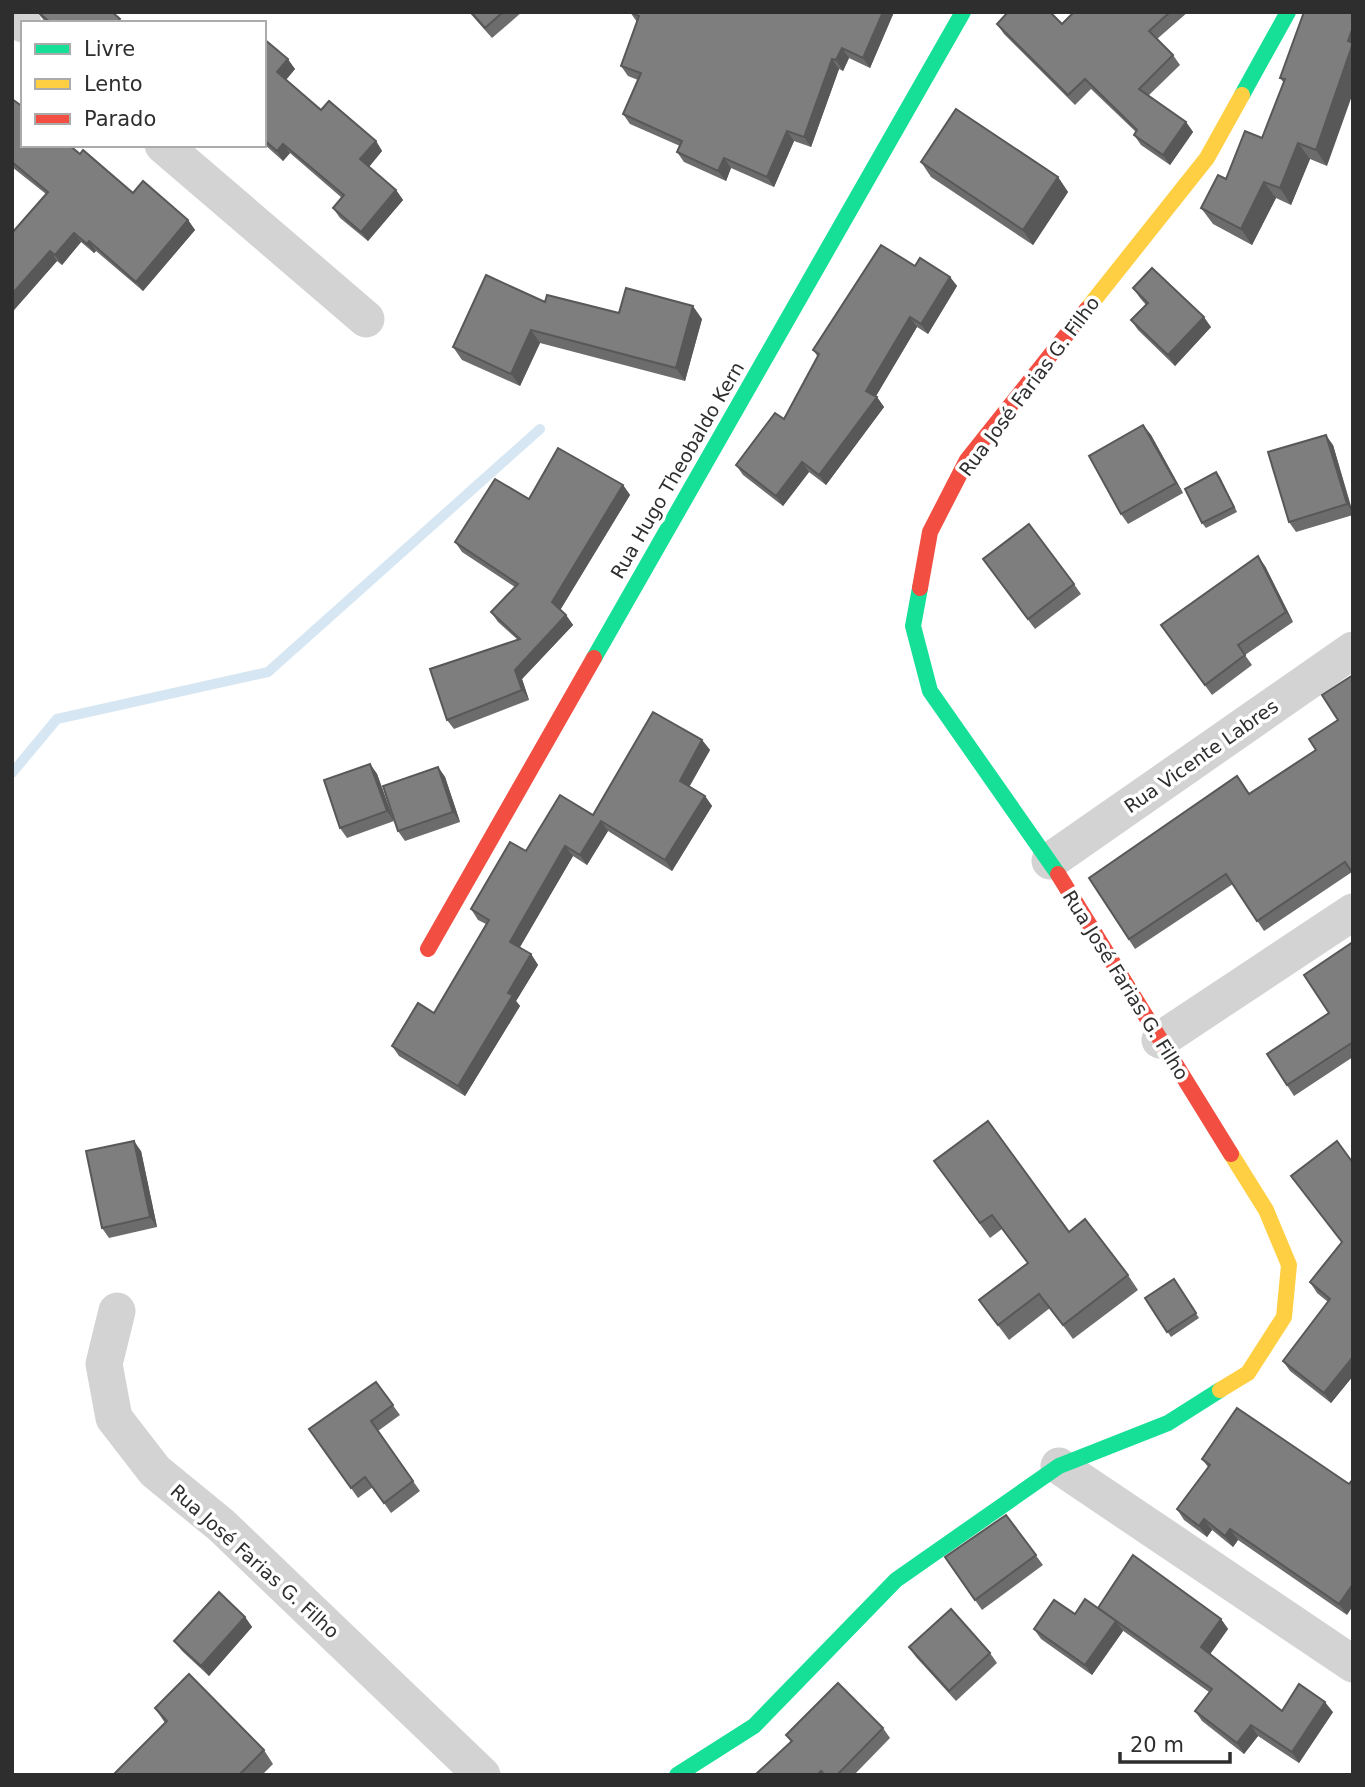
<svg xmlns="http://www.w3.org/2000/svg" width="1365" height="1787" viewBox="0 0 1365 1787" font-family="'DejaVu Sans',sans-serif">
<rect width="100%" height="100%" fill="#fff"/>
<g fill="none" stroke-linecap="round" stroke-linejoin="round">
<polyline stroke="#d6e7f3" stroke-width="10" points="12,773 57,719 268,672 540,429"/>
<g stroke="#d3d3d3" stroke-width="37">
<polyline points="12,15 23,24"/>
<polyline points="163,145 366,319"/>
<polyline points="1050,861 1353,650"/>
<polyline points="1160,1040 1353,912"/>
<polyline points="117,1311 104,1364 114,1418 155,1471 221,1525 482,1775"/>
<polyline points="1059,1466 1353,1664"/>
</g>
<g stroke="#16e098" stroke-width="16">
<polyline points="1242,95 1288,12"/>
<polyline points="920,588 913,626 930,691 1058,874"/>
<polyline points="594,658 963,12"/>
<polyline points="677,1775 754,1726 896,1580 1059,1466 1168,1423 1220,1390"/>
</g>
<g stroke="#ffcf43" stroke-width="16">
<polyline points="1087,309 1207,158 1242,95"/>
<polyline points="1220,1390 1248,1373 1284,1317 1289,1265 1266,1210 1231,1154"/>
</g>
<g stroke="#f24e42" stroke-width="16">
<polyline points="920,588 930,532 967,460 1087,309"/>
<polyline points="1058,874 1231,1154"/>
<polyline points="428,949 594,658"/>
</g>
</g>
<g fill="#6c6c6c">
<polygon points="37,12 112,12 122,23 46,23"/>
<polygon points="469,12 522,12 492,38"/>
<polygon points="630,12 894,12 870,68 849,58 843,71 839,69 811,147 794,141 774,187 731,168 726,181 684,162 677,152 680,146 630,124 623,114 638,80 628,76 621,66 637,22"/>
<polygon points="1074,12 1188,12 1157,39 1173,55 1180,65 1148,96 1186,122 1193,132 1170,165 1141,145 1134,135 1136,132 1091,89 1075,105 1004,34 997,24 1062,24"/>
<polygon points="1304,12 1327,166 1310,159 1291,205 1276,198 1252,245 1213,224 1201,208 1262,138 1284,83 1280,78"/>
<polygon points="264,39 295,69 286,80 321,110 376,141 382,151 369,167 396,190 403,200 368,241 340,218 333,208 342,198 290,153 283,161 264,144"/>
<polygon points="12,99 80,154 133,193 188,220 195,230 143,291 96,251 94,253 81,242 62,265 57,261 14,310 12,308 12,233 46,194 12,167"/>
<polygon points="921,162 1058,177 1068,192 1033,245 931,177"/>
<polygon points="915,266 950,277 957,286 928,334 917,327 876,396 884,407 826,485 809,472 783,506 743,475 736,465 784,419 818,357 813,350"/>
<polygon points="1133,288 1211,327 1175,366 1138,330 1131,320 1146,305 1140,298"/>
<polygon points="545,302 619,313 702,319 685,381 540,343 520,386 462,360 453,347"/>
<polygon points="1143,425 1151,435 1183,493 1128,524 1121,514"/>
<polygon points="1333,445 1353,515 1296,532 1289,522"/>
<polygon points="1216,472 1237,512 1206,528 1202,523"/>
<polygon points="623,485 630,495 560,610 566,615 573,625 522,679 529,700 454,729 447,720 518,640 498,622 491,612 515,587 462,552 455,542 529,499"/>
<polygon points="983,559 1074,584 1081,594 1035,629"/>
<polygon points="1265,566 1293,622 1245,655 1252,665 1212,695 1161,625"/>
<polygon points="1353,675 1353,873 1352,872 1264,931 1233,884 1135,949 1089,878 1249,793 1316,750 1338,720"/>
<polygon points="702,740 710,750 689,786 705,796 712,806 672,871 608,831 587,865 573,856 520,947 531,954 538,965 516,1001 520,1006 465,1096 399,1056 392,1046 434,1013 486,924 478,920 471,909 526,851 593,815"/>
<polygon points="370,764 377,774 394,821 347,838 340,828"/>
<polygon points="438,767 445,777 460,822 405,841 398,831"/>
<polygon points="1353,942 1353,1057 1294,1096 1267,1054 1329,1013"/>
<polygon points="141,1151 157,1227 109,1238 102,1228"/>
<polygon points="934,1161 1069,1232 1128,1275 1138,1290 1073,1339 1050,1308 1009,1340 979,1300 1028,1263 1002,1229 990,1238"/>
<polygon points="1353,1163 1353,1376 1331,1403 1290,1371 1283,1361 1328,1302 1317,1293 1310,1282 1342,1242 1291,1176"/>
<polygon points="1174,1279 1199,1318 1171,1337 1145,1298"/>
<polygon points="376,1382 400,1415 378,1431 420,1491 391,1513 373,1487 358,1498 309,1429"/>
<polygon points="1237,1408 1347,1615 1238,1540 1233,1547 1212,1530 1207,1537 1184,1520 1177,1509 1208,1467 1202,1459"/>
<polygon points="1006,1515 1043,1565 982,1610 945,1557"/>
<polygon points="1098,1608 1221,1619 1228,1629 1210,1654 1282,1711 1333,1712 1299,1763 1258,1736 1244,1754 1202,1721 1195,1711 1209,1692 1122,1630 1123,1631 1092,1675 1041,1639 1034,1629 1075,1614"/>
<polygon points="245,1617 252,1627 209,1676 182,1651 174,1641"/>
<polygon points="909,1647 990,1653 997,1663 956,1701 916,1657"/>
<polygon points="155,1708 264,1750 273,1764 262,1775 113,1775 165,1723"/>
<polygon points="883,1728 890,1738 854,1775 755,1775 791,1742 786,1735"/>
</g>
<g fill="#585858">
<polygon points="883,12 894,12 870,68 863,58"/>
<polygon points="1353,27 1353,93 1327,166 1316,150 1348,41"/>
<polygon points="842,48 849,58 843,71 836,60"/>
<polygon points="288,59 295,69 284,82 277,72"/>
<polygon points="832,59 839,69 811,147 804,137"/>
<polygon points="1186,122 1193,132 1170,165 1163,155"/>
<polygon points="787,131 794,141 774,187 767,177"/>
<polygon points="376,141 382,151 367,169 360,159"/>
<polygon points="1298,143 1310,159 1291,205 1280,188"/>
<polygon points="283,144 290,153 283,161 277,151"/>
<polygon points="724,158 731,168 726,181 718,171"/>
<polygon points="1058,177 1068,192 1033,245 1023,230"/>
<polygon points="1264,182 1276,198 1252,245 1241,229"/>
<polygon points="396,190 403,200 368,241 361,232"/>
<polygon points="188,220 195,230 143,291 136,282"/>
<polygon points="74,233 81,242 62,265 55,255"/>
<polygon points="89,241 96,251 94,253 87,244"/>
<polygon points="50,251 57,261 14,310 12,307 12,294"/>
<polygon points="950,277 957,286 928,334 921,324"/>
<polygon points="693,306 702,319 685,381 676,368"/>
<polygon points="910,317 917,327 873,401 866,391"/>
<polygon points="1204,317 1211,327 1175,366 1168,355"/>
<polygon points="531,330 540,343 520,386 511,374"/>
<polygon points="877,397 884,407 826,485 819,475"/>
<polygon points="1143,425 1151,435 1183,493 1176,483"/>
<polygon points="1326,435 1333,445 1353,513 1347,504"/>
<polygon points="802,462 809,472 783,506 776,496"/>
<polygon points="1216,472 1220,477 1237,512 1234,507"/>
<polygon points="623,485 630,495 559,612 552,602"/>
<polygon points="1258,556 1265,566 1293,622 1286,612"/>
<polygon points="566,615 573,625 522,679 529,700 522,690 515,670"/>
<polygon points="702,740 710,750 687,791 680,781"/>
<polygon points="370,764 377,774 394,821 387,811"/>
<polygon points="438,767 445,777 460,822 453,812"/>
<polygon points="705,796 712,806 672,871 665,860"/>
<polygon points="601,821 608,831 587,865 580,855"/>
<polygon points="565,846 573,856 517,952 510,942"/>
<polygon points="531,954 538,965 516,1001 520,1006 465,1096 458,1086 508,993"/>
<polygon points="134,1141 141,1151 157,1227 150,1217"/>
<polygon points="1353,1357 1353,1376 1331,1403 1324,1393"/>
<polygon points="1204,1519 1212,1530 1207,1537 1199,1526"/>
<polygon points="1230,1529 1238,1540 1233,1547 1225,1536"/>
<polygon points="1353,1584 1353,1606 1347,1615 1339,1604"/>
<polygon points="245,1617 252,1627 209,1676 201,1666"/>
<polygon points="1221,1619 1228,1629 1208,1657 1201,1647"/>
<polygon points="1116,1621 1123,1631 1092,1675 1085,1665"/>
<polygon points="1325,1702 1333,1712 1299,1763 1292,1752"/>
<polygon points="1251,1725 1258,1736 1244,1754 1237,1743"/>
</g>
<g fill="#7e7e7e" stroke="#585858" stroke-width="2">
<polygon points="38,12 112,12 120,19 117,23 51,23"/>
<polygon points="471,12 503,12 485,28"/>
<polygon points="630,12 883,12 863,58 842,48 836,60 832,59 804,137 787,131 767,177 724,158 718,171 677,152 682,141 623,114 641,73 621,66 639,16"/>
<polygon points="1008,12 1050,12 1062,24 1074,12 1170,12 1149,31 1173,55 1139,89 1186,122 1163,155 1134,135 1137,130 1085,79 1068,95 997,24"/>
<polygon points="1304,12 1353,12 1353,27 1348,41 1353,43 1316,150 1298,143 1280,188 1264,182 1241,229 1201,208 1218,175 1226,179 1245,131 1262,138 1285,79 1280,78"/>
<polygon points="264,39 288,59 277,72 321,110 329,101 376,141 360,159 396,190 361,232 333,208 344,195 283,144 277,151 264,140"/>
<polygon points="12,99 23,107 23,145 69,145 80,154 83,150 133,193 143,181 188,220 136,282 89,241 87,244 74,233 55,255 50,251 12,294 12,233 48,192 12,162"/>
<polygon points="956,109 1058,177 1023,230 921,162"/>
<polygon points="881,245 915,266 920,258 950,277 921,324 910,317 866,391 877,397 819,475 802,462 776,496 736,465 775,413 784,419 819,354 813,350"/>
<polygon points="1152,268 1204,317 1168,355 1131,320 1148,303 1133,288"/>
<polygon points="486,275 545,302 547,295 619,313 626,288 693,306 676,368 531,330 511,374 453,347"/>
<polygon points="1143,425 1176,483 1121,514 1089,456"/>
<polygon points="1326,435 1347,504 1289,522 1268,452"/>
<polygon points="558,448 623,485 552,602 566,615 515,670 522,690 447,720 430,669 520,639 491,612 518,584 455,542 495,479 529,499"/>
<polygon points="1216,472 1234,507 1202,523 1185,489"/>
<polygon points="1029,524 1074,584 1028,619 983,559"/>
<polygon points="1258,556 1286,612 1238,645 1245,655 1205,685 1161,625"/>
<polygon points="1353,675 1353,872 1352,872 1345,862 1257,921 1226,874 1129,939 1089,878 1237,776 1249,794 1316,750 1309,739 1338,720 1322,695"/>
<polygon points="653,712 702,740 680,781 705,796 665,860 601,821 580,855 565,846 510,942 531,954 508,993 513,995 458,1086 392,1046 418,1003 434,1013 489,920 471,909 510,842 526,851 560,795 593,815"/>
<polygon points="370,764 387,811 340,828 324,780"/>
<polygon points="438,767 453,812 398,831 383,786"/>
<polygon points="1353,942 1353,1042 1287,1085 1267,1054 1329,1013 1304,975"/>
<polygon points="988,1121 1069,1232 1085,1219 1128,1275 1063,1325 1039,1294 998,1325 979,1300 1028,1263 992,1215 980,1223 934,1161"/>
<polygon points="134,1141 150,1217 102,1228 86,1151"/>
<polygon points="1337,1141 1353,1163 1353,1357 1324,1393 1283,1361 1330,1299 1310,1282 1342,1242 1291,1176"/>
<polygon points="1174,1279 1196,1313 1167,1332 1145,1298"/>
<polygon points="376,1382 393,1405 371,1421 413,1481 384,1503 365,1477 351,1488 309,1429"/>
<polygon points="1237,1408 1349,1484 1353,1479 1353,1584 1339,1604 1230,1529 1225,1536 1204,1519 1199,1526 1177,1509 1210,1465 1202,1459"/>
<polygon points="1006,1515 1036,1555 975,1600 945,1557"/>
<polygon points="1133,1555 1221,1619 1201,1647 1282,1711 1299,1684 1325,1702 1292,1752 1251,1725 1237,1743 1195,1711 1212,1689 1098,1608"/>
<polygon points="219,1592 245,1617 201,1666 174,1641"/>
<polygon points="1085,1599 1116,1621 1085,1665 1034,1629 1054,1600 1075,1614"/>
<polygon points="951,1609 990,1653 949,1691 909,1647"/>
<polygon points="189,1674 264,1750 239,1775 113,1775 167,1721 155,1708"/>
<polygon points="838,1683 883,1728 837,1775 825,1775 821,1771 817,1775 755,1775 792,1741 786,1735"/>
</g>
<g text-anchor="middle" dominant-baseline="central" stroke-width="7" stroke-linejoin="round" paint-order="stroke">
<g font-size="19" fill="#2e2e2e" stroke="#fff">
<text transform="translate(1029 386) rotate(-53)">Rua José Farias G. Filho</text>
<text transform="translate(677 470) rotate(-60)">Rua Hugo Theobaldo Kern</text>
<text transform="translate(1201 756) rotate(-35)">Rua Vicente Labres</text>
<text transform="translate(1126 985) rotate(58)">Rua José Farias G. Filho</text>
<text transform="translate(255 1561) rotate(42)">Rua José Farias G. Filho</text>
</g>
</g>
<rect width="1365" height="1787" fill="none" stroke="#2e2e2e" stroke-width="28"/>
<rect x="21" y="21" width="245" height="126" fill="#ffffff" stroke="#ababab" stroke-width="2"/>
<rect x="35" y="44" width="35" height="10" fill="#16e098" stroke="#ababab" stroke-width="2"/>
<text x="84" y="56" font-size="21" fill="#2e2e2e">Livre</text>
<rect x="35" y="79" width="35" height="10" fill="#ffcf43" stroke="#ababab" stroke-width="2"/>
<text x="84" y="91" font-size="21" fill="#2e2e2e">Lento</text>
<rect x="35" y="114" width="35" height="10" fill="#f24e42" stroke="#ababab" stroke-width="2"/>
<text x="84" y="126" font-size="21" fill="#2e2e2e">Parado</text>
<path d="M1120 1752v10h110v-10" fill="none" stroke="#2e2e2e" stroke-width="3.5"/>
<text x="1130" y="1752" font-size="21" fill="#2e2e2e" stroke="#ffffff" stroke-width="5" paint-order="stroke">20 m</text>
</svg>
